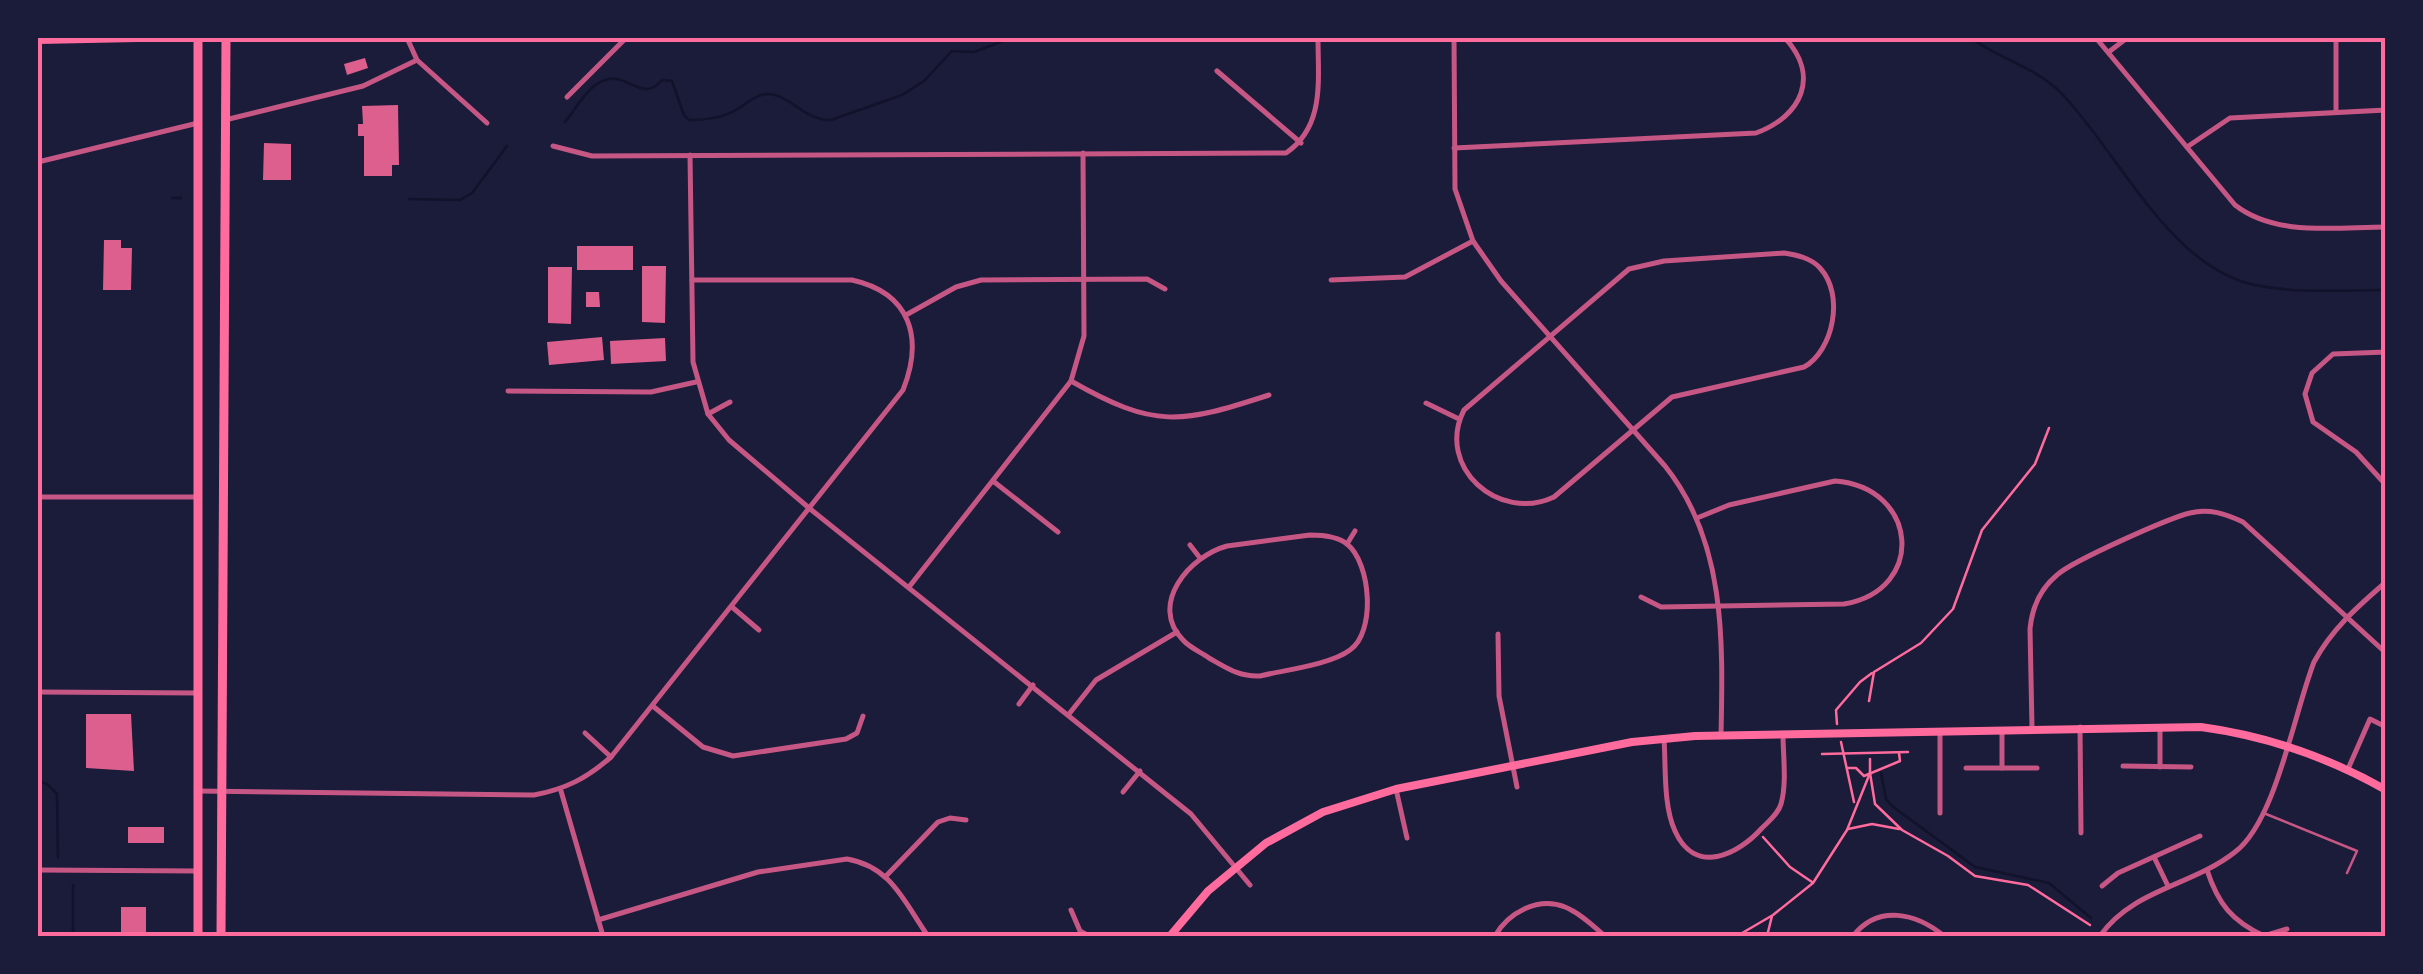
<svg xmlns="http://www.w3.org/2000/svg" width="2423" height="974" viewBox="0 0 2423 974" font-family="'Libre Baskerville',serif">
<rect width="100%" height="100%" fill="#1b1b3a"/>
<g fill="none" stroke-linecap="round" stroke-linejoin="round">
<g stroke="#12122b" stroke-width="2.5">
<path d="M1971 38C1999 59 2038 68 2062 94 2119 153 2169 267 2255 285 2298 294 2342 290 2386 290"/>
<path d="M565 122C575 110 584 92 597 84 626 65 640 106 662 80L672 81 684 115 689 120C705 120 722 118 736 110 746 104 753 96 765 94 788 92 804 121 831 120L902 95 924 81 952 51 974 52 1011 38"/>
<polyline points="172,198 181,198"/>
<polyline points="409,199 460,200 472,193 507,146"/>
<polyline points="1881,773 1886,799 1892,806 1975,867 2049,883 2091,918"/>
<polyline points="38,781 47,784 57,794 58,858"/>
<polyline points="73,936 73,885"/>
</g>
</g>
<g fill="#dd5f8e">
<polygon points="365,58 368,68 347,75 344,64"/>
<polygon points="398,105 399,165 392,165 392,176 364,176 364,136 358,136 358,124 363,124 362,106"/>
<polygon points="264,143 291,144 291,180 263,180"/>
<polygon points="104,240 121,240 121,248 132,248 131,290 103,290"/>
<rect x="577" y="246" width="56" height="24"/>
<polygon points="642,266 666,266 665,323 642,322"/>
<polygon points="548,267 572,267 571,324 548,323"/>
<polygon points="586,292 599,292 600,307 586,307"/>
<polygon points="602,337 604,360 549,365 547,342"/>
<polygon points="665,338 666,361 611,364 610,341"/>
<polygon points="86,714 131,714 134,771 86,768"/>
<rect x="128" y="827" width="36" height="16"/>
<rect x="121" y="907" width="25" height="29"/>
</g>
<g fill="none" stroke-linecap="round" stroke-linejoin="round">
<g stroke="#ff6b9d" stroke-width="2.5">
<polyline points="1869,701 1874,672 1921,643 1953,609 1982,530 2035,464 2049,428"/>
<polyline points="1837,724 1836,710 1860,682 1872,673"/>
<polyline points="1841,742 1854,802"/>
<polyline points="1822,754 1908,752"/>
<polyline points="1848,768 1856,768 1864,776 1900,761 1899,753"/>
<polyline points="1870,773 1875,804 1902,830 1948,856 1975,876 2028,885 2090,925"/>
<polyline points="1848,829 1872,824 1899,829"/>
<polyline points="1763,837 1790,867 1812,882"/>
<polyline points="1737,936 1773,915 1813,883 1847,830 1870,773 1870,759"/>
<polyline points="1767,936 1772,916"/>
</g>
<polyline stroke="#c65784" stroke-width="2.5" points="2266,814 2357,851 2347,873"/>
<g stroke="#c65784" stroke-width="5">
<polyline points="407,38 417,60 487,123"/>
<path d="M1454 38 1455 189 1473 241 1501 281 1665 466C1726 542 1723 642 1721 735"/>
<path d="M2096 38 2235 205C2276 237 2336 227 2386 227"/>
<polyline points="2110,51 2127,38"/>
<polyline points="1217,71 1301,143"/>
<polyline points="567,97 626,38"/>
<polyline points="2336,112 2336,38"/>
<polyline points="225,120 363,86 417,60"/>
<path d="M553 146 592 156 1286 153C1325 126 1318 81 1318 38"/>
<polyline points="2187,147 2230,118 2386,110"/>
<path d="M1454 148 1756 133C1802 116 1820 76 1785 38"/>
<polyline points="690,155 693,362 708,414 729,440 809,508 1191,814 1250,885"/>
<polyline points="38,162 198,123"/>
<path d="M1784 253C1797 255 1811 258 1820 268 1845 295 1833 351 1804 367L1672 397 1554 497C1499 523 1435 467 1464 410L1629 269 1664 261Z"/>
<polyline points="1331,280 1405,277 1473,241"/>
<polyline points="906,315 956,287 981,280 1147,279 1165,289"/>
<polyline points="2386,352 2333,354 2312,373 2305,394 2313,422 2356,452 2386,485"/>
<path d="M1071 381C1155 429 1180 424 1269 395"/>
<polyline points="508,391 651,392 696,382"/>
<polyline points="1426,403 1459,419"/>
<polyline points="708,414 730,402"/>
<polyline points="993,481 1058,532"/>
<polyline points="38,497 197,497"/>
<path d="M1310 535C1322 535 1337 536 1347 544 1371 563 1376 632 1350 650 1330 665 1284 670 1260 676 1239 677 1227 668 1209 658 1201 652 1190 648 1183 640 1148 604 1190 556 1227 546Z"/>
<polyline points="1347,544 1355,531"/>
<polyline points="1190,545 1200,558"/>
<polyline points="909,587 1071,381 1084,336 1083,153"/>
<path d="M1641 597 1661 607 1844 604C1927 590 1918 487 1835 481L1729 505 1697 518"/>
<polyline points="732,607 759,630"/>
<polyline points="1498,634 1499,696 1517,787"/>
<polyline points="38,692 199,693"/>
<polyline points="1019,704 1033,685"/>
<polyline points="654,707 703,747 733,756 846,739 857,733 863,716"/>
<polyline points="1069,714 1096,680 1177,632"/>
<polyline points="2080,727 2081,833"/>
<path d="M2032 728 2030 629C2032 608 2040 589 2057 575 2072 561 2169 518 2190 513 2209 508 2226 514 2243 522L2386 653"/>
<polyline points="2160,729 2160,767"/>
<polyline points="1940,731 1940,813"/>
<polyline points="2002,732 2002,768"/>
<polyline points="585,733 611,757"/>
<path d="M1664 739C1666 766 1663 805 1675 831 1695 876 1738 855 1762 828 1769 821 1778 814 1781 804 1787 783 1783 756 1783 734"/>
<polyline points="2123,766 2191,767"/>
<polyline points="1966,768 2037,768"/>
<polyline points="2348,769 2370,719 2386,727"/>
<polyline points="1396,789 1407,838"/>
<path d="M198 791 534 795C566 789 587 778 611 757L903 390C924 337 910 293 852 280H692"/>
<polyline points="561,791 603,936"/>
<polyline points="1123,792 1140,771"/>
<polyline points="2154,857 2168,886"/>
<polyline points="38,870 198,871"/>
<path d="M2207 870C2218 904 2232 921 2264 936L2287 929"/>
<polyline points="887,875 938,822 950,818 966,820"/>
<polyline points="2102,886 2118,873 2200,836"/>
<polyline points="1071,910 1080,931 1089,936"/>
<path d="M598 920 758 872 847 859C892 867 904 902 928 936"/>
<path d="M1495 936C1508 913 1538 896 1565 907 1580 913 1593 926 1605 936"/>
<path d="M1853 936C1878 904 1916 913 1944 936"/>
<path d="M2100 936C2133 889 2192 886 2235 852 2276 821 2294 713 2314 662 2332 629 2357 607 2386 582"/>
</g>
<path stroke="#ff6b9d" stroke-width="8" d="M1170 936 1208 891 1266 843 1323 812 1396 789 1632 742 1695 736 2201 727C2267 736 2328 757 2386 790"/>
<polyline stroke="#ff6b9d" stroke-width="8" points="38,40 137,38"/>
<g stroke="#ff6b9d" stroke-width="9">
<polyline points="198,38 198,936"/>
<polyline points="221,936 226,38"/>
</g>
</g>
<rect width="2423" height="974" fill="none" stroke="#1b1b3a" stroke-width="80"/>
<rect x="40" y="40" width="2343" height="894" fill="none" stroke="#ff6b9d" stroke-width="4"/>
</svg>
